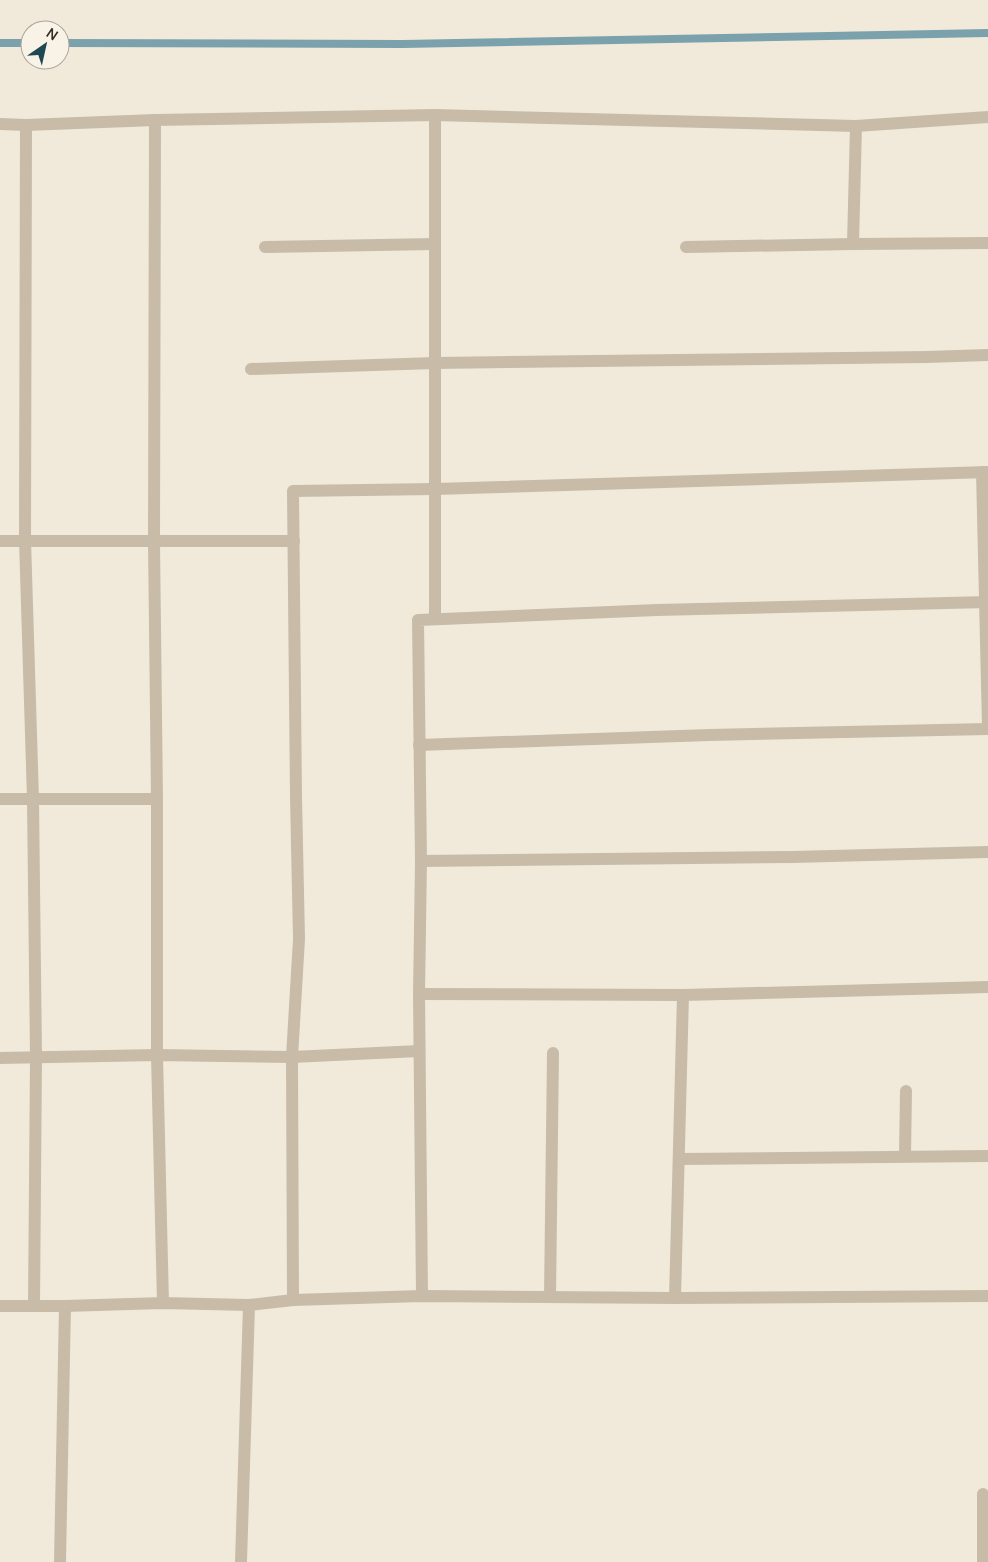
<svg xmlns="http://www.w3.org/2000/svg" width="988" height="1562" viewBox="0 0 988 1562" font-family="Manrope,sans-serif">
<rect width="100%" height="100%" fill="#f1eadb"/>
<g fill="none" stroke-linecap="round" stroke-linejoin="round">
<g stroke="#7ba2ac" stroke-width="8">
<polyline points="0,43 30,43"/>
<polyline points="60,43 403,44 988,33"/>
</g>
<g stroke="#c8bca8" stroke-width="12">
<polyline points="435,115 435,619"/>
<polyline points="155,120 154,542 157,799 157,1055 163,1303"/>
<polyline points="0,124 26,125 155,120 435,115 856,126 988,117"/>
<polyline points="26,125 25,540 33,799 36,1057 34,1306"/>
<polyline points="853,244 856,126"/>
<polyline points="265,247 435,244"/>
<polyline points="686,247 853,244 988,243"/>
<polyline points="251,369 435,363 927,357 988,355"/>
<polyline points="982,472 988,726"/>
<polyline points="0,541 294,541"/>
<polyline points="419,745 709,735 988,729"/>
<polyline points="0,799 157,799"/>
<polyline points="421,861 792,857 988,852"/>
<polyline points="419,994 683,995 988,987"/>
<polyline points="0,1058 157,1055 292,1057 419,1051"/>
<polyline points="905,1156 906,1091"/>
<polyline points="679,1159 988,1156"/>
<polyline points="422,1296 419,994 421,861 418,620 657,610 988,602"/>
<polyline points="550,1297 553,1053"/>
<polyline points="675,1298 683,995"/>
<polyline points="293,1300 292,1057 299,939 296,797 293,491 435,489 988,472"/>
<polyline points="0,1306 65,1306 163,1303 249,1305 293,1300 422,1296 675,1298 988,1296"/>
<polyline points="983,1494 983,1562"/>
<polyline points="60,1562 65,1306"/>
<polyline points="241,1562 249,1305"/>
</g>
</g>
<g transform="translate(45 45) rotate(34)"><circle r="24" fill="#f9f3e7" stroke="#aba49b"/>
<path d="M0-4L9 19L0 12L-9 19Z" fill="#1f4855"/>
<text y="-8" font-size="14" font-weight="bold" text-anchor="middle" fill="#352e28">N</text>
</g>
</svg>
